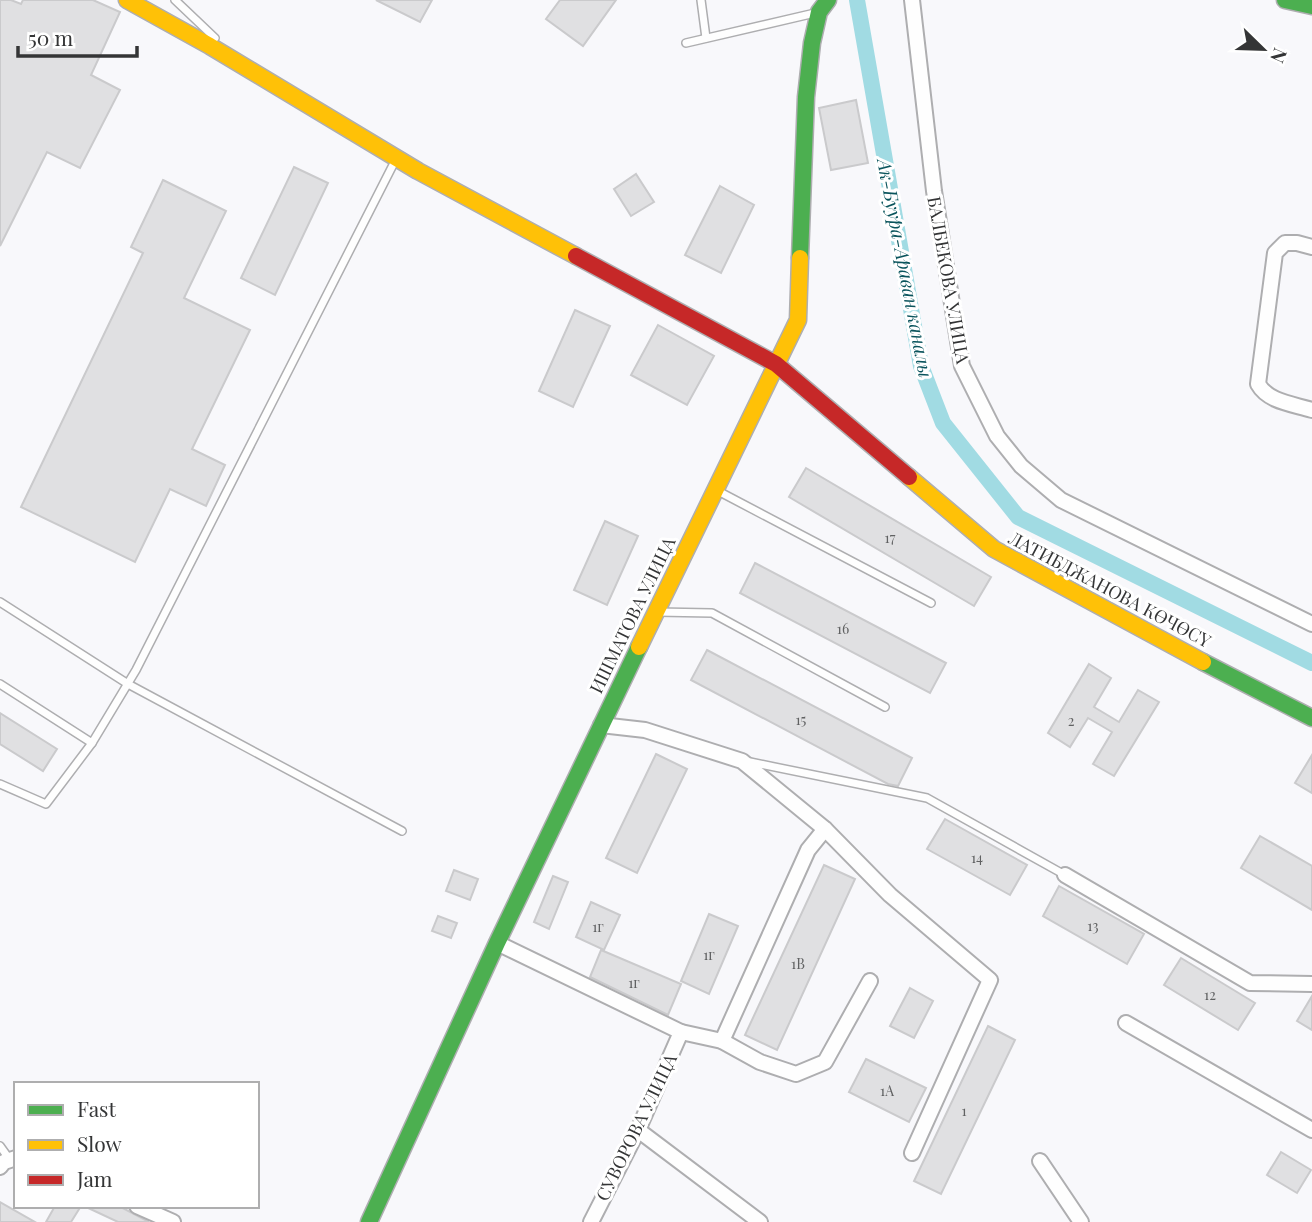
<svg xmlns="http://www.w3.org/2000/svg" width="1312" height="1222" viewBox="0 0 1312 1222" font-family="'Playfair Display',serif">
<rect width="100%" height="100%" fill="#f8f8fb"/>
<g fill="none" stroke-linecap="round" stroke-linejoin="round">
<polyline stroke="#a1dbe3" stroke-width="16" points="857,0 921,366 943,423 1018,517 1312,663"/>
</g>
<g fill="#e0e0e2" stroke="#cacacc" stroke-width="2">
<polygon points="0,0 11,0 21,4 23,0 93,0 120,12 91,75 120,90 80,168 47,152 0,246"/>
<polygon points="376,0 432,0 420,22"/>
<polygon points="560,0 616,0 583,46 546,19"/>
<polygon points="856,100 868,163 831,170 819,108"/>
<polygon points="294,167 328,183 275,295 241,278"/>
<polygon points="636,174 654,202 631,216 614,189"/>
<polygon points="163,180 226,211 184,298 250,330 192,449 225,465 206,506 170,489 135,562 21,507 143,253 131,247"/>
<polygon points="720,186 754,205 721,273 685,255"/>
<polygon points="575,310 610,326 573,407 539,391"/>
<polygon points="658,325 714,356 687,405 631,375"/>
<polygon points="806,468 991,577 974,606 789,497"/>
<polygon points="605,521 638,536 607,605 574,590"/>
<polygon points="755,563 946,663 930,693 740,593"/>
<polygon points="707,650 912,758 898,786 888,784 691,680"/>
<polygon points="1089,664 1111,678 1094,707 1119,722 1138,690 1159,702 1114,776 1093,764 1112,732 1088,718 1070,747 1048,733"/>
<polygon points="0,713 57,749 43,771 0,744"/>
<polygon points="656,754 687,769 637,873 606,858"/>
<polygon points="1312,755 1312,793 1295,783"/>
<polygon points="945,819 1027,865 1010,895 927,849"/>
<polygon points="1260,836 1312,866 1312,910 1241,868"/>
<polygon points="824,865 855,879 777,1050 745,1035"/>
<polygon points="454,870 478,879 470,900 446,891"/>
<polygon points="553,876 568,882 549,929 534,922"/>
<polygon points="1059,886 1144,934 1127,964 1043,916"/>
<polygon points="591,902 620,915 604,950 576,937"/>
<polygon points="709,914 738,926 709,994 681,981"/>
<polygon points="438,916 457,923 451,938 432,931"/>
<polygon points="601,950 681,984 668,1015 590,977"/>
<polygon points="1181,958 1255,1003 1238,1030 1164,985"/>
<polygon points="910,988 933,1001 914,1038 890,1026"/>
<polygon points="1312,996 1312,1030 1297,1021"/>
<polygon points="988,1026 1015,1040 941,1194 914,1181"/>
<polygon points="866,1059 926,1088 909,1122 849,1092"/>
<polygon points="1281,1152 1311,1170 1297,1193 1267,1175"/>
<polygon points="0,1202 35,1222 0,1222"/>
<polygon points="55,1206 81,1206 71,1222 46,1222"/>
<polygon points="84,1206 119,1206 149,1222 118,1222"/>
</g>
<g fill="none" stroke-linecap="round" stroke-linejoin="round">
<g stroke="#aeaeb0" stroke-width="10">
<g id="lane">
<polyline points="175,0 215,38"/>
<polyline points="701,0 706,38"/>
<polyline points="686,43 815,13"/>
<polyline points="718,491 931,603"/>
<polyline points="0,602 128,684 402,831"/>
<polyline points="657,612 712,613 885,707"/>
<polyline points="0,684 92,743"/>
<polyline points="750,762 927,798 1065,875"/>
<polyline points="0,784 46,804 92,743 136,670 396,159"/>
<polyline points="0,1146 10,1160"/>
</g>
</g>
<g stroke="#aeaeb0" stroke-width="18">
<g id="street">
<polyline points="912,0 934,191 962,366 997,436 1021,466 1061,500 1312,624"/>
<path d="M1312 247 1297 243H1285L1275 253 1258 384C1268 402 1293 404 1312 410"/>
<polyline points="601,725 645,730 742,761 825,829 890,895 990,980 912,1153"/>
<polyline points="1065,875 1250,983 1312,984"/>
<polyline points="497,943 681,1032 722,1041 760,1062 796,1074 825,1062 870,981"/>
<polyline points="1126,1023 1312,1130"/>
<polyline points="722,1041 808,850 825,829"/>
<polyline points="638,1130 760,1222"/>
<polyline points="1040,1161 1081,1222"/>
<polyline points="0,1167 4,1162 16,1158"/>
<polyline points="137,1206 173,1222"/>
<polyline points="591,1222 638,1130 681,1032"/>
</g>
</g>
<g stroke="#aeaeb0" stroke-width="19">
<g id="fast">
<polyline points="1285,0 1312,6"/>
<polyline points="800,258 806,97 812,43 819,12 828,0"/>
<polyline points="1203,662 1312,718"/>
<polyline points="369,1222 497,943 639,647"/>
</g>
</g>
<g stroke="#aeaeb0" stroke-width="19">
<g id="slow">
<polyline points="127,0 210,46 418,171 576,256"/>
<polyline points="909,477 994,549 1203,662"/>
<polyline points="639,647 798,320 800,258"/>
</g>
</g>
<g stroke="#aeaeb0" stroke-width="19">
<polyline id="jam" points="576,256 776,364 909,477"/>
</g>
<use href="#lane" stroke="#fefefe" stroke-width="7"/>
<use href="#street" stroke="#fefefe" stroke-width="14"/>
<use href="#fast" stroke="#4caf50" stroke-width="16"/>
<use href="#slow" stroke="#ffc107" stroke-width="16"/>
<use href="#jam" stroke="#c62828" stroke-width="16"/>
</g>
<g text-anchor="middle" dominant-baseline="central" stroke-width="6" stroke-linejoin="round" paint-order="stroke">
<g font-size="14" fill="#606162">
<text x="890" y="537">17</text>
<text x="843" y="628">16</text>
<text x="801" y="719">15</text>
<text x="1071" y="720">2</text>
<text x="977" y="857">14</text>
<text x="1093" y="925">13</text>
<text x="598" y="926">1г</text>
<text x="709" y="954">1г</text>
<text x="798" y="963">1В</text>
<text x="634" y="982">1г</text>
<text x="1210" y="994">12</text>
<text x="887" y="1090">1А</text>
<text x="964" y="1110">1</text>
</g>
<g font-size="18" fill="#343536" stroke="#fff">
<text transform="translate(949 280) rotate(80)">БАЛБЕКОВА УЛИЦА</text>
<text transform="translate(1110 589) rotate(28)">ЛАТИБДЖАНОВА КӨЧӨСҮ</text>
<text transform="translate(632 615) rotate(-64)">ИШМАТОВА УЛИЦА</text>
<text transform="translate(636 1127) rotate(-64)">СУВОРОВА УЛИЦА</text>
</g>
<g font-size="19" font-style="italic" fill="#0a545c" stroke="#fff">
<text transform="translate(906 268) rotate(79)">Ак-Буура-Араван каналы</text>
</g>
</g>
<rect x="14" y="1082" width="245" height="126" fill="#ffffff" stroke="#aeaeaf" stroke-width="2"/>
<rect x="28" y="1105" width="35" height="10" fill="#4caf50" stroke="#aeaeaf" stroke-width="2"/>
<text x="77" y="1117" font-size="21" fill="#343536">Fast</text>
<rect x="28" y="1140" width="35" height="10" fill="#ffc107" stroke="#aeaeaf" stroke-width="2"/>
<text x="77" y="1152" font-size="21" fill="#343536">Slow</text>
<rect x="28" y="1175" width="35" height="10" fill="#c62828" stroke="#aeaeaf" stroke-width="2"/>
<text x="77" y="1187" font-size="21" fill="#343536">Jam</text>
<g transform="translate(1263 49) rotate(113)" stroke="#ffffff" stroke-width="5" paint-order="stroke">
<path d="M0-5L12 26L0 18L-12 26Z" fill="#343536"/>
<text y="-10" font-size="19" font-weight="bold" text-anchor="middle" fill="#343536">N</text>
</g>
<path d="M18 46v10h119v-10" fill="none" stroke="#343536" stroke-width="3.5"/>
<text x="28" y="46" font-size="21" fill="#343536" stroke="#ffffff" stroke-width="5" paint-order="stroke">50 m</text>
</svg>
